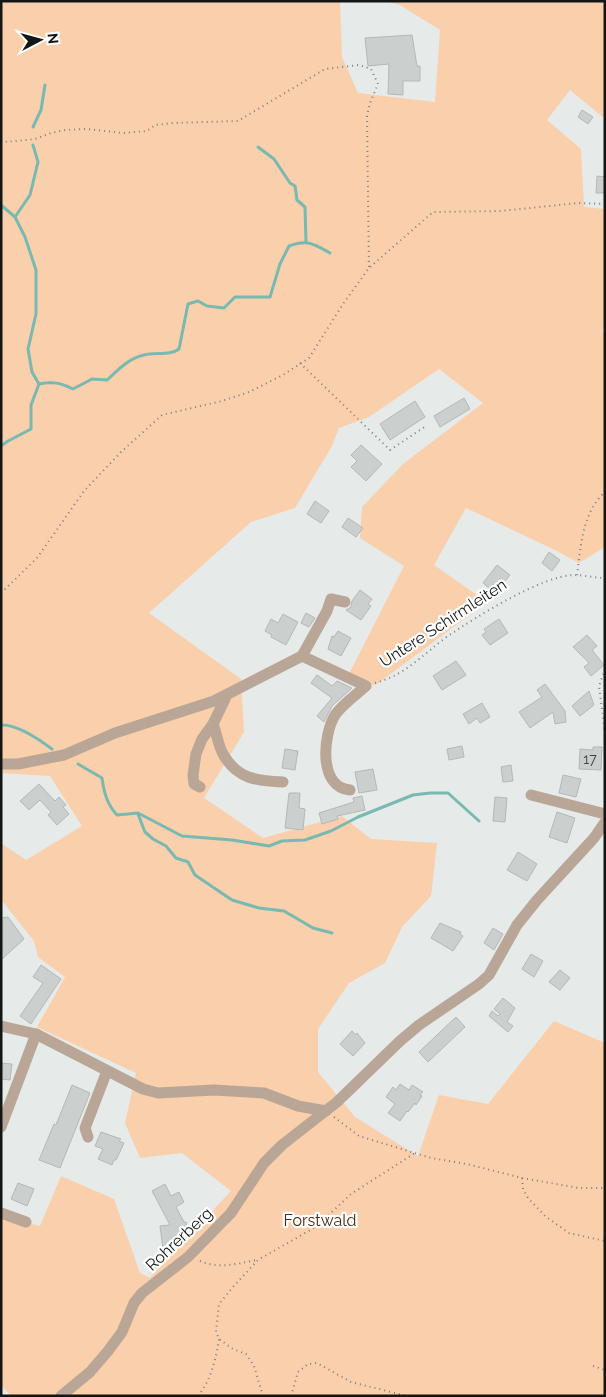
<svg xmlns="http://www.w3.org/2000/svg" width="606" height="1397" viewBox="0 0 606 1397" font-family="Raleway,sans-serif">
<rect width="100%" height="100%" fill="#e6eae9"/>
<polygon fill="#facfac" points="1,1 340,1 342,57 358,93 435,102 440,30 400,5 383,1 605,1 605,119 570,90 547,120 581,149 584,207 605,209 605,325 602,332 605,333 605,547 579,563 557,551 466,508 434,565 487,602 377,684 366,686 348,676 404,566 360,538 362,507 403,464 483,403 439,369 369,417 339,428 332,446 295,508 251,522 149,613 241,679 244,732 204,798 263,838 342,816 371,839 437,843 431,896 402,927 385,963 349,983 318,1029 318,1072 355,1117 418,1156 439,1095 488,1104 554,1021 605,1043 605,1396 11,1396 1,1385 1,1216 40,1226 61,1176 114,1199 140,1273 150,1278 231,1191 182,1153 140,1158 125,1123 136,1073 37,1027 65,977 38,957 34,941 3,902 1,903 1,843 26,860 82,826 50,776 1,773"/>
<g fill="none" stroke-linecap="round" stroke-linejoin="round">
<g stroke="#78b9b1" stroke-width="3">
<polyline points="33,127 41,110 45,85"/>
<polyline points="33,145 38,162 30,195 15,217 25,237 36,270 36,314 28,349 32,372 39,384"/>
<polyline points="258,147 274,159 290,183 295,186 297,200 305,207 306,242"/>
<polyline points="1,205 15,217"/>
<path d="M1 446 8 441 31 429V405L39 384C53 381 61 383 73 389L92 379 107 380C118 370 129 358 144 355 156 352 170 356 179 349L188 304 198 301 207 306 224 308 235 297H270L280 264 289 246C308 239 314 244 330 253"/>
<path d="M1 725C17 724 40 740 52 749"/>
<path d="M78 764 102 778C104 793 107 804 117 815L138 813 182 836 232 840 269 846 282 841 305 840 331 831 358 817 413 795 430 793H448L479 821"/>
<polyline points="138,814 145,832 153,839 166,846 176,858 188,862 195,875 232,900 259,908 284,911 313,928 332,933"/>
</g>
</g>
<g fill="#cbcfce" stroke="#b4b8b8">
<polygon points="412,35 417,66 420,66 420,81 403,81 403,95 388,94 389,64 368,66 365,38"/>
<polygon points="582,110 593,117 588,124 578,117"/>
<polygon points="597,176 605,177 605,193 596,193"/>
<polygon points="464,398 470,409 440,427 434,416"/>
<polygon points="415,401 425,417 390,440 380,424"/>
<polygon points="361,445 382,464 366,481 351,467 357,461 351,455"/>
<polygon points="315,501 329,511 321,523 307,514"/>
<polygon points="348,518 363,528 356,537 342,527"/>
<polygon points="549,552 560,560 552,571 542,563"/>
<polygon points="497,565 510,575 490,600 483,595 489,588 483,583"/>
<polygon points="360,590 372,599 368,604 371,606 361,620 346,610 351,607 352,601"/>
<polygon points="306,613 315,618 309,627 301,623"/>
<polygon points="283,614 298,622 286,645 271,637 272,635 265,631 271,619 278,623"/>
<polygon points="499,619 508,633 490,645 482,635 486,632 484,629"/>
<polygon points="338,631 351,638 341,656 328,649 332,636 334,637"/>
<polygon points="587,635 597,646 592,650 604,665 591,676 584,667 589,663 573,647"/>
<polygon points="456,661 466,675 442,690 433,676"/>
<polygon points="317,675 332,686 337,681 352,688 332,706 324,722 317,716 332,698 311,683"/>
<polygon points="545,684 565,711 566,722 555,724 553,712 530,728 519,712 542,697 537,690"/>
<polygon points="589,691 594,705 580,716 572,706"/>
<polygon points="482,703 490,717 480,723 477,718 469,724 463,714"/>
<polygon points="462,746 464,757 449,760 447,749"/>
<polygon points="593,747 602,747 601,770 579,769 580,749 593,750"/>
<polygon points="285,749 298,751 295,770 282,768"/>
<polygon points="511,765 513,781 503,782 501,767"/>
<polygon points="373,769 377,790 359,793 355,772"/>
<polygon points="563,775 581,779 576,797 559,793"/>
<polygon points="39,784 55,801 59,797 66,805 63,807 69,814 57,825 48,815 51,812 40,800 29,810 20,801"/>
<polygon points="289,793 300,793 299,808 305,809 303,830 285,828"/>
<polygon points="362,796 365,810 337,816 338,819 322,824 319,813 354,802 353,798"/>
<polygon points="495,797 507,798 505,822 493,821"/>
<polygon points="557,812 575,818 567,843 549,837"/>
<polygon points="518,852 537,864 527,881 507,870"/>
<polygon points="8,917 24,939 1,960 1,918"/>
<polygon points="440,923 461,932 460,934 463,936 453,951 431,938"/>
<polygon points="493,928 503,934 494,950 484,943"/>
<polygon points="531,954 543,961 534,977 522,969"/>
<polygon points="41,965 61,979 31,1024 20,1016 43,983 33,977"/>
<polygon points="560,970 570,978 560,990 549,982"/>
<polygon points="503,998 515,1008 507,1022 513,1026 508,1032 489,1016 492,1011 498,1016 500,1014 494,1009"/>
<polygon points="456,1017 465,1027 428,1062 419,1052"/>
<polygon points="352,1031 356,1035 357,1033 365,1043 353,1056 340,1044"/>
<polygon points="1,1063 12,1064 10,1080 1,1079"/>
<polygon points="400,1084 409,1090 412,1085 423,1092 420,1095 422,1096 416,1105 415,1103 408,1112 407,1111 400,1121 388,1113 395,1104 386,1097 393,1087 396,1090"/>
<polygon points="72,1085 90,1093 60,1168 39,1160 54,1124 56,1125"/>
<polygon points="101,1132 121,1139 119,1141 124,1143 116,1160 114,1160 112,1165 98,1159 103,1149 95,1146"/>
<polygon points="18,1183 34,1189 27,1206 11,1199"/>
<polygon points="165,1184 171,1196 179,1192 184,1202 176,1207 184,1222 186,1222 188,1232 177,1234 179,1246 163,1249 160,1226 170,1225 152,1191"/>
</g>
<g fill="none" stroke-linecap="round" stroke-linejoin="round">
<g stroke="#7d8080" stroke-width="2" stroke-dasharray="1 4" stroke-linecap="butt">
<polyline points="1,140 7,142 35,139 51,133 65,130 87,129 123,133 147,131 155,125 173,123 238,121 325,69 359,65 371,69 378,84 370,103 367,116 369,268"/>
<polyline points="300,363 390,450 426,426"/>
<path d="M577 575C581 546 582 513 605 492"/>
<polyline points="1,593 37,558 84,491 121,452 162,415 222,401 249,392 283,375 309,358 343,304 369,268 433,212 500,211 578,203 605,204"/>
<polyline points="605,669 599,686 605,733"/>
<path d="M375 683C406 675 423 654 448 636 476 617 541 576 574 575 584 575 595 578 605 578"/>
<polyline points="334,1117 359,1136 431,1158 467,1164 522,1178 579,1188 605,1188"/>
<polyline points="522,1178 523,1189 528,1198 545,1216 569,1233 605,1241"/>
<path d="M200 1261C219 1269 236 1264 256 1260"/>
<polyline points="593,1366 605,1370"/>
<path d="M198 1396C211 1380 216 1359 219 1339"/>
<polyline points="263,1396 254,1366 246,1354 233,1349 219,1339 216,1332 219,1304 233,1287 258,1260 317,1226 351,1194 415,1153"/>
<polyline points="291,1396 298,1372 308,1364 317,1363 351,1382 407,1396"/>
</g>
<g stroke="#b9a697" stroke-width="11">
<polyline points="302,656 327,611 331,599 345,602"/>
<path d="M213 724C217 734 218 745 223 754 237 779 257 781 283 782"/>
<path d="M1 764H18L64 755 115 733 214 701 302 656 366 686C357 694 342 705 335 715 323 735 318 787 350 790"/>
<polyline points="200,787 194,784 193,775 196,754 202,739 213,724 225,699 222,697"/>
<polyline points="531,795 605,814"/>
<polyline points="1,1026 36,1034 143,1089 158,1093 214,1090 264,1093 298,1106 326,1111"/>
<polyline points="1,1127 36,1034"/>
<polyline points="88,1137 85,1128 107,1071"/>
<polyline points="1,1213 26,1222"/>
<polyline points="61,1396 90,1372 108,1351 122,1332 134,1303 142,1293 188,1257 231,1213 264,1163 282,1145 337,1102 400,1041 419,1025 479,984 489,975 517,925 537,900 594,838 605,822"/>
</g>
</g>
<g text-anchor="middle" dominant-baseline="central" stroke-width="4.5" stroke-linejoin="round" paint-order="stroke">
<g font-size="14" fill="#424444">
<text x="590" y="759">17</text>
</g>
<g font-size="16" fill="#141616" stroke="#fff">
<text transform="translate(443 623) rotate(-33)">Untere Schirmleiten</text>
<text transform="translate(179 1239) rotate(-43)">Rohrerberg</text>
</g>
<g font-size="16" fill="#472a10" stroke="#fff">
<text x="320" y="1220">Forstwald</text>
</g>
</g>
<rect width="606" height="1397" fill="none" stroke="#141616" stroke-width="5"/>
<g transform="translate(40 40) rotate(84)" stroke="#ffffff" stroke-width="4" paint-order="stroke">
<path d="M0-4L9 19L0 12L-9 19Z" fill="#141616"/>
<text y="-8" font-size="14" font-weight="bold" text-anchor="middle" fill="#141616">N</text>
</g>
</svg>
